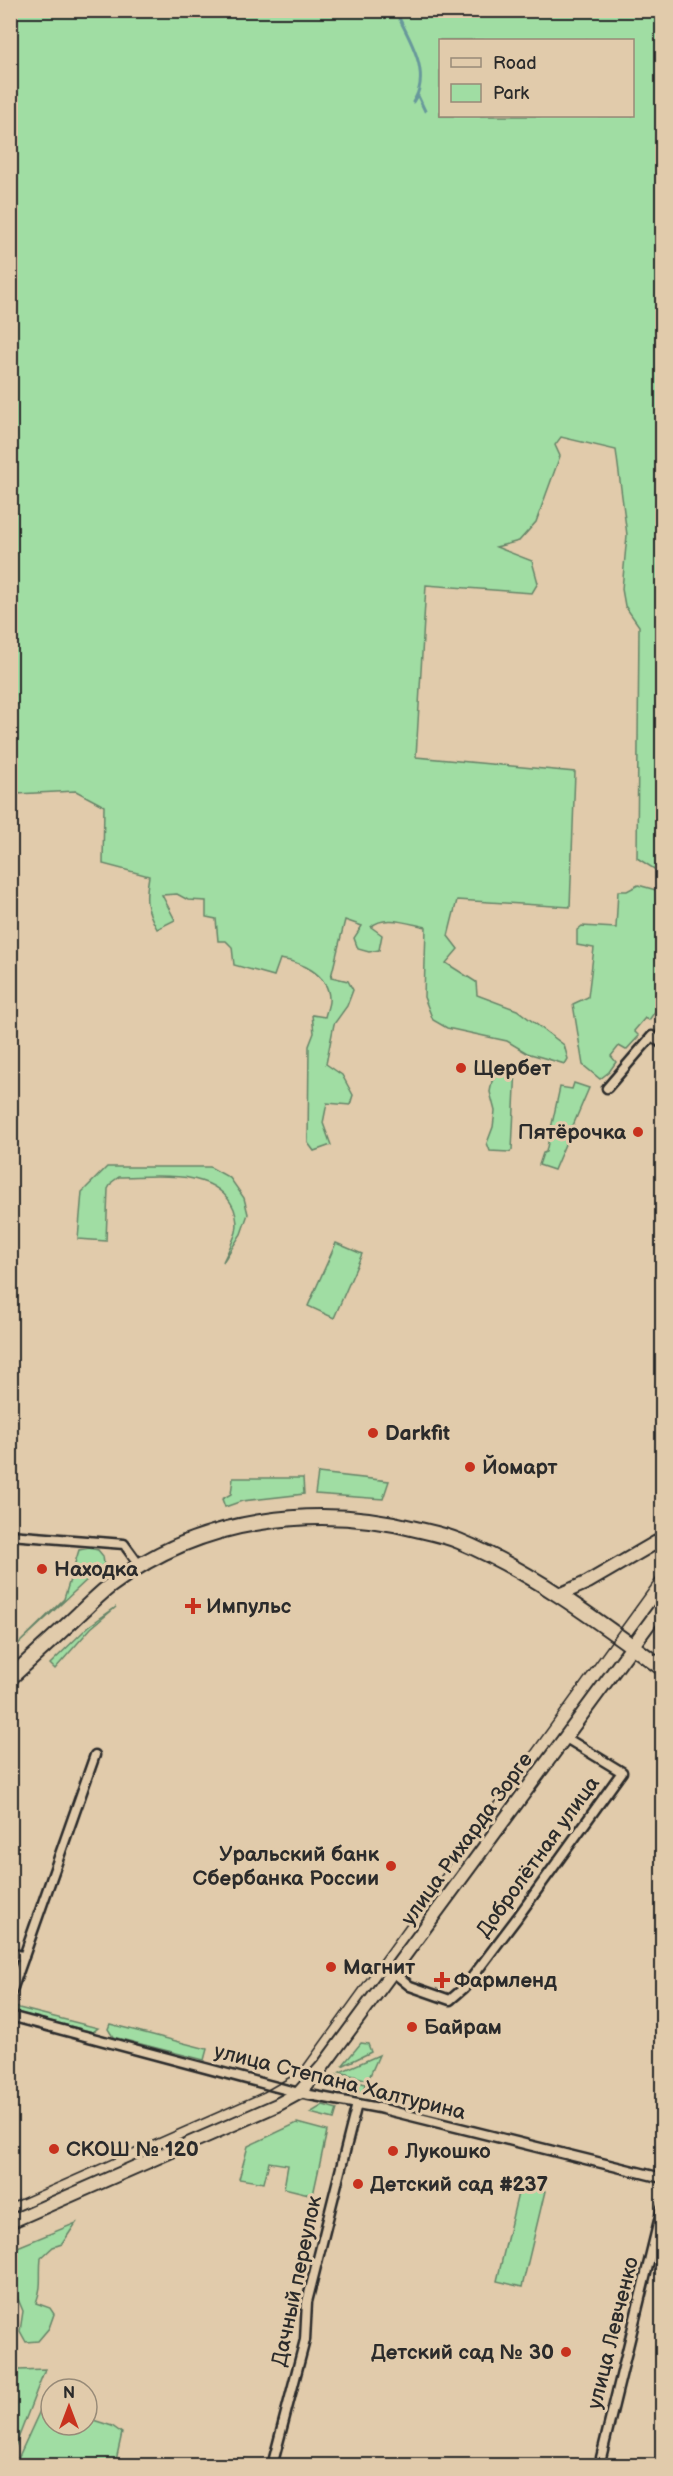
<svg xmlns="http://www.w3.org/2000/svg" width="673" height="2476" viewBox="0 0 673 2476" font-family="'Balsamiq Sans',sans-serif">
<rect width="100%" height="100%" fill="#e1cbab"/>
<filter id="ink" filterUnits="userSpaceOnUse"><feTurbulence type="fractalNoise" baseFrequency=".0167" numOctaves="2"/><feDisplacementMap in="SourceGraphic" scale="12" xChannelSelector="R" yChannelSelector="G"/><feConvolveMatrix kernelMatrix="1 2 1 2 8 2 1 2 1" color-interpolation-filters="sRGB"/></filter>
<g filter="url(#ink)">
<g fill="#a0dda3" stroke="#668467" stroke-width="1.5" fill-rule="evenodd">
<path d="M11 10 662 11V874L637 858 639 626 625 606 622 589 627 535 616 450 561 437 555 445 560 456 536 522 519 541 496 547 532 561 538 583 532 593 426 585 416 757 575 772 570 907 457 900 448 936 458 949 446 963 476 982 477 995 517 1010 564 1045 568 1059 565 1064 527 1053 507 1041 447 1028 433 1020 424 997 426 927C409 924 384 914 371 927L382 935 379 950 369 952 358 949 354 938 362 926 345 920 331 977 348 981 353 990 347 1006 334 1024 326 1064 342 1075 353 1095 350 1105 327 1103 323 1123 331 1145 314 1151 308 1143 309 1046 314 1033 312 1015 325 1017C326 1011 330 1004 329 998 328 973 300 962 280 959L274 976 234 965 232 947 226 941H218L216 919 206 917V901L188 900 177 894 162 895 175 920 157 929C145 907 145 899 149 876L103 864 104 806 76 791 16 794 11 790ZM440 40H632V116H440Z"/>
<polygon points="638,885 656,890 662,895 662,1002 649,1020 645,1018 634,1031 639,1036 626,1050 619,1046 611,1056 616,1062 609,1072 600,1079 583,1065 573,1004 588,997 594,948 577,945 577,930 582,926 616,928 618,891 627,891"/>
<polygon points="505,1063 516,1066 512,1150 509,1152 490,1151 487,1143 493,1127 495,1111 490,1092 492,1081"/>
<polygon points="574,1083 589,1088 554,1170 539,1165 543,1153 546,1152 560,1087 572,1089"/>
<path d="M107 1167H210L230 1178 244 1198 248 1214 241 1234 223 1262C227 1253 233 1242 236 1232 238 1225 236 1215 234 1209 216 1167 156 1177 119 1177L112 1182 108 1189 106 1241 78 1239 82 1192Z"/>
<polygon points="336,1243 362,1254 334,1318 308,1306"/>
<polygon points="318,1473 389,1481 383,1499 315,1494"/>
<polygon points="233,1478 303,1478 304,1494 242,1501 225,1507 222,1499 231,1494"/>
<polygon points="89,1548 98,1550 103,1556 104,1564 16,1646 64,1599 79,1550"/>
<polygon points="116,1607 91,1628 55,1669 50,1664 89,1626"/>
<polygon points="15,2007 98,2028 93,2032 19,2013"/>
<polygon points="110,2024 207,2049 204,2060 113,2037 108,2029"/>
<polygon points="361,2043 368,2044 371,2052 342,2066"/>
<polygon points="379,2055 368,2080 340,2072"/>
<polygon points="336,2075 365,2084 363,2093 336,2085"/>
<polygon points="323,2105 337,2109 334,2119 310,2113"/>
<polygon points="297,2123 327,2131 313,2195 284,2188 288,2165 269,2162 264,2183 239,2179 248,2146"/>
<polygon points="520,2185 545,2191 522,2287 497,2281"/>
<path d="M76 2223 62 2244 53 2247 41 2258C39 2277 43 2284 36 2303L50 2308 54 2314 49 2328 38 2341 26 2342 20 2331 23 2311 18 2299 15 2278V2248Z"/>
<polygon points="45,2369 11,2457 13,2372 18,2370"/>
<polygon points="43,2404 51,2408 51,2425 87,2425 87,2418 112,2426 122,2433 115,2465 15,2465"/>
</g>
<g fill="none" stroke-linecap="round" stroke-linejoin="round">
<g stroke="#67989b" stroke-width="3">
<path d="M395 10C408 37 433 73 413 102"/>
<polyline points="418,96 425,111"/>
</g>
<g stroke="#2b2b2b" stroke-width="13">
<g id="minor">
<polyline points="607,1088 652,1036 662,1044"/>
<polyline points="10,1535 124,1544 140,1566"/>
<polyline points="10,1952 24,1957"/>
<polyline points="394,1973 410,1986 450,2000 464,1988 517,1918 622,1772 566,1738"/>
<polyline points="10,1996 95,1755"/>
<polyline points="10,2016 299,2093 379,2108 662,2178"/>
<polyline points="272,2466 305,2340 307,2302 357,2104"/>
<polyline points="599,2466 662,2208"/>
</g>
</g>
<g stroke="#2b2b2b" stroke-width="16">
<g id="secondary">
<polyline points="559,1595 588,1582 662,1539"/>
<polyline points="10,2222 277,2105 299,2093 323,2066 662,1606"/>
</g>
</g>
<g stroke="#2b2b2b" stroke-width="18">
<path id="primary" d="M10 1678C34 1656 57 1635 80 1613 91 1603 102 1591 114 1583 200 1518 318 1503 420 1530 433 1533 447 1536 459 1541 533 1572 598 1621 662 1668"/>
</g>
<use href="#minor" stroke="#e1cbab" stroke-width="8"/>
<use href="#secondary" stroke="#e1cbab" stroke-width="12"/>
<use href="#primary" stroke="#e1cbab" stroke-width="14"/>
<polyline stroke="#2b2b2b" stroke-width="1.5" points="10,2204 264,2092 299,2072 662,1571"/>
</g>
</g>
<g fill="#c8321e" stroke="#e1cbab" stroke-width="2">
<circle cx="461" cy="1068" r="6"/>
<circle cx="638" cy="1132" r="6"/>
<circle cx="373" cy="1433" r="6"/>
<circle cx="470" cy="1467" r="6"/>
<circle cx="42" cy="1569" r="6"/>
<path d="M190 1597h6v6h6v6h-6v6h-6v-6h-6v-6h6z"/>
<circle cx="391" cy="1866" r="6"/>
<circle cx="331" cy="1967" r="6"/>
<path d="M439 1971h6v6h6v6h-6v6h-6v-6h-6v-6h6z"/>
<circle cx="412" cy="2027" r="6"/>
<circle cx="54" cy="2149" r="6"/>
<circle cx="393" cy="2151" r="6"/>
<circle cx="358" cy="2184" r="6"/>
<circle cx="566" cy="2352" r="6"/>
</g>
<g text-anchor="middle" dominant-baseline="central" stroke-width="6" stroke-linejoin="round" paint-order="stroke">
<g font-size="21" font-weight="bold" fill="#2b2b2b" stroke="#e1cbab" text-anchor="start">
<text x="473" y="1068">Щербет</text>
<text x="626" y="1132" text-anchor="end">Пятёрочка</text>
<text x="385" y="1433">Darkfit</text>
<text x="482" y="1467">Йомарт</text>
<text x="54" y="1569">Находка</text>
<text x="206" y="1606">Импульс</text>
<text x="379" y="1854" text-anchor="end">Уральский банк<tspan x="379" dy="24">Сбербанка России</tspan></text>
<text x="343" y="1967">Магнит</text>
<text x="454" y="1980">Фармленд</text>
<text x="424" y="2027">Байрам</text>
<text x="66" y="2149">СКОШ № 120</text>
<text x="405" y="2151">Лукошко</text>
<text x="370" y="2184">Детский сад #237</text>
<text x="554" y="2352" text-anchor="end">Детский сад № 30</text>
</g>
<g font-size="21" fill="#2b2b2b" stroke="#e1cbab">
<text transform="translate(467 1839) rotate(-54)">улица Рихарда Зорге</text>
<text transform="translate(538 1857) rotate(-54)">Добролётная улица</text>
<text transform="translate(340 2082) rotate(14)">улица Степана Халтурина</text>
<text transform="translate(297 2281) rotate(-78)">Дачный переулок</text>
<text transform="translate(613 2333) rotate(-76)">улица Левченко</text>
</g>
</g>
<rect width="673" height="2476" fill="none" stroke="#e1cbab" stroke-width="36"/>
<rect x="18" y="18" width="637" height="2440" fill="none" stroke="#2b2b2b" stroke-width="2" filter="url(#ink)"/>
<rect x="439" y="39" width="195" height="78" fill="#e1cbab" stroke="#988b78" stroke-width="1.5"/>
<rect x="451" y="58" width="30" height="9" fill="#e1cbab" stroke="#988b78" stroke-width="1.5"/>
<text x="493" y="69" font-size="18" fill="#2b2b2b">Road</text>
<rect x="451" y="84" width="30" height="18" fill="#a0dda3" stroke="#988b78" stroke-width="1.5"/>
<text x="493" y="99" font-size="18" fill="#2b2b2b">Park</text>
<g transform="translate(69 2407)"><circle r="28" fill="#e1cbab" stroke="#988b78" stroke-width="1.5"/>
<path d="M0-4.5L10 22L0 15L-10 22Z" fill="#c8321e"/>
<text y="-9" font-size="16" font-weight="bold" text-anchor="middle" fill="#2b2b2b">N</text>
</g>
</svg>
